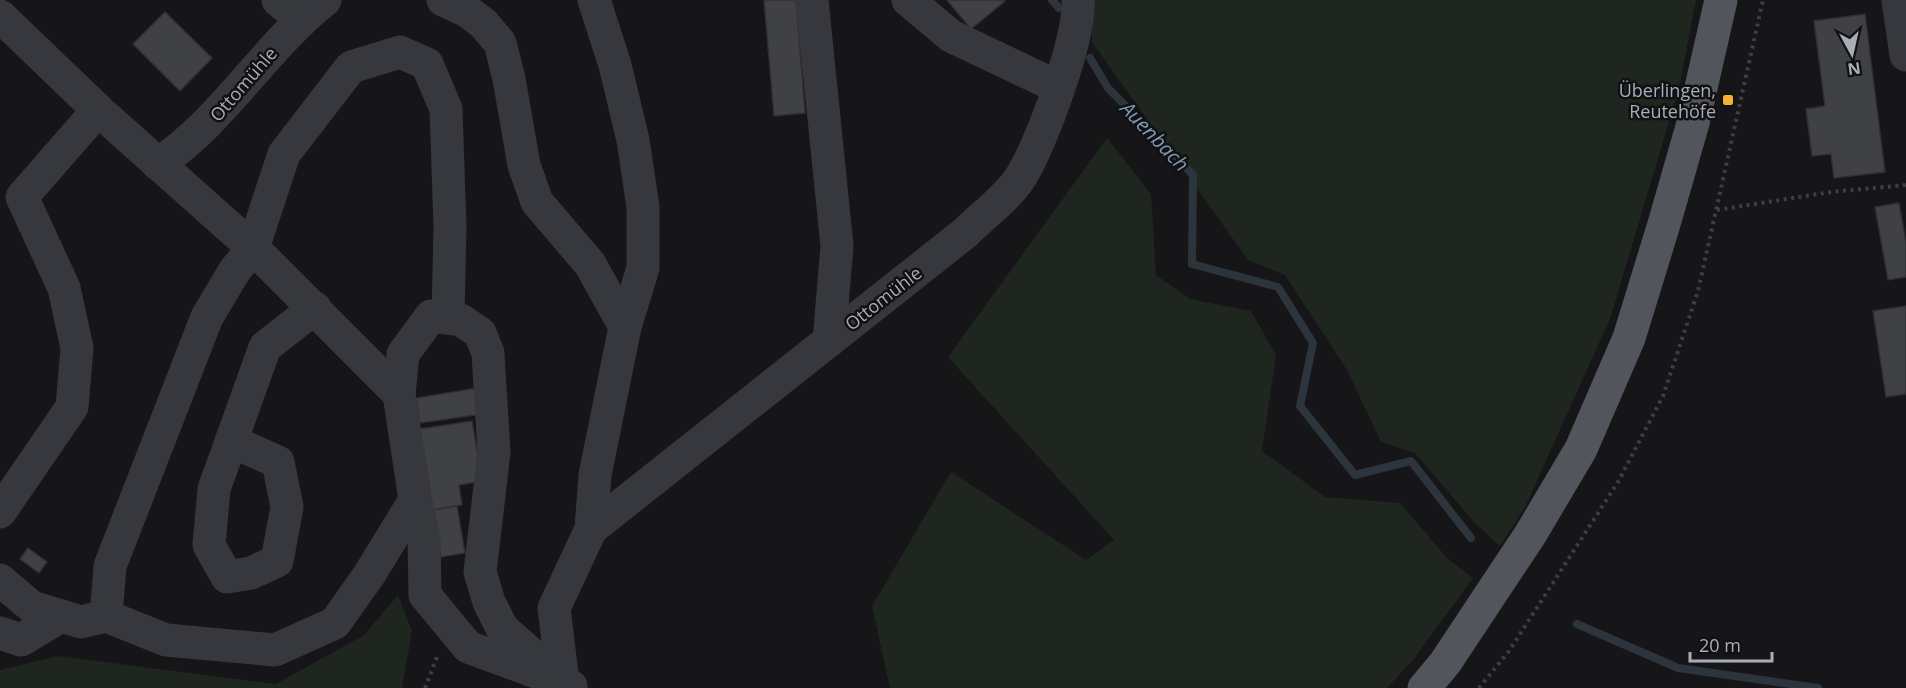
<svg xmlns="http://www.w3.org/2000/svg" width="1906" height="688" viewBox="0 0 1906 688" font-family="'Open Sans',sans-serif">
<rect width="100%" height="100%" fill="#161618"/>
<g fill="#1e261f">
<polygon points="1090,0 1696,0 1679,88 1610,319 1525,507 1500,546 1475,523 1415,453 1381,442 1347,370 1285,275 1248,260 1092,42"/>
<polygon points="1107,138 1151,194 1156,275 1190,299 1251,311 1276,355 1262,451 1325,497 1400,503 1448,559 1473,578 1413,660 1387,688 890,688 872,606 951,472 1086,560 1114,540 948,357"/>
<polygon points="398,595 412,631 402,688 0,688 0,670 58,656 276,684 364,635"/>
</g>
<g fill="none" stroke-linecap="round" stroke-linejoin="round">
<g stroke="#2c353c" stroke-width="8">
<polyline points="1052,0 1059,8"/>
<polyline points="1090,58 1108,88 1193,175 1192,264 1278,287 1313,343 1300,406 1355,475 1411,461 1471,538"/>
<polyline points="1577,624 1678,668 1818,688"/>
</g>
</g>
<g fill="#404145" stroke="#303034" stroke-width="1.5">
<polygon points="764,0 796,0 805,113 774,116"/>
<polygon points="947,0 1004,0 1005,1 971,29"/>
<polygon points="165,12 212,58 180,91 133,44"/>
<polygon points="1865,14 1885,172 1834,178 1831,154 1812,156 1806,109 1825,106 1814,21"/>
<polygon points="1899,203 1906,243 1906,277 1888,280 1875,207"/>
<polygon points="1906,306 1906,394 1886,397 1873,311"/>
<polygon points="483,387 488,413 420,423 416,398"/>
<polygon points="472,421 482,481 459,485 462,505 433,510 420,429"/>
<polygon points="457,506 465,553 441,557 433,510"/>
<polygon points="28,548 47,562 39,573 20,559"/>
</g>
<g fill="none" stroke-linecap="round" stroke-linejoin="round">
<g stroke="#3d3f44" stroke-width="4" stroke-dasharray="3 4.5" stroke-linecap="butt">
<polyline points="1717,210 1831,192 1906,185"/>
<polyline points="425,688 437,657"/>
<polyline points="1479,688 1509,651 1618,482 1663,396 1698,291 1763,0"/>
</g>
<g stroke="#37383d" stroke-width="33">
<polyline points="278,0 301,19"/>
<polyline points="443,0 467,11 483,23 500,43 509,79 524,165 537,202 590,264 625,327"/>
<polyline points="812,0 837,246 829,341"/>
<polyline points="908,0 951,36 1058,87"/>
<polyline points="1898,0 1906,55"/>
<polyline points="0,16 98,110 253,248 399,394"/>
<path d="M158 164C224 120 263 49 325 0"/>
<polygon points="431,316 461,320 480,333 488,353 494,452 480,572 489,602 502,628 563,682 468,647 425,595 424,538 415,500 399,394 403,354"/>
<polyline points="231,441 278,462 287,507 277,561 251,573 227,577 209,545 214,489 265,347 315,308"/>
<polyline points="415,500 369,575 335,623 275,650 166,640 106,616 110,566 207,317 235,270 253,248 284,154 351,67 400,52 427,64 446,109 450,227 448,318"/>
<polyline points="0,512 72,407 77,348 64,288 22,197 98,110"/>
<path d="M591 529 965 233C981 217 1008 197 1020 178 1041 146 1081 36 1078 0"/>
<polyline points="0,580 32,607 81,622 106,616"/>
<polyline points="0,633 21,640 61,616"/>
<polyline points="571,686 563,682 554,608 591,529 595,475 625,327 643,268 643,207 633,140 615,65 594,0"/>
</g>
<polyline stroke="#53555c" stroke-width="33" points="1424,688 1445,663 1530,535 1581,449 1629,338 1664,224 1693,123 1721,0"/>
</g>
<rect fill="#f2b134" stroke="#111113" stroke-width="2" x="1722" y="94" width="12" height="12" rx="3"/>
<g text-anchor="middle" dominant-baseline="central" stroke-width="5" stroke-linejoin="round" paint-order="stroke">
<g font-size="18" fill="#a8adb8" stroke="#111113">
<text transform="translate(243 84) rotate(-49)">Ottomühle</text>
<text transform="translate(883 298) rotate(-38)">Ottomühle</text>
</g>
<g font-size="18" fill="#a8adb8" stroke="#111113" text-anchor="end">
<text x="1716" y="90">Überlingen,<tspan x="1716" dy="21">Reutehöfe</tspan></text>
</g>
<g font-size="20" font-style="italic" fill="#7f9bb3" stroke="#111113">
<text transform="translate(1155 136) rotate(46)">Auenbach</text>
</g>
</g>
<g transform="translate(1852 54) rotate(172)" stroke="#111113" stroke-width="4.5" paint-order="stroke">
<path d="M0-4.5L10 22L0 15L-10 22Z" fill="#a8adb8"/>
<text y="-9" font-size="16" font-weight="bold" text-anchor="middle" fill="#a8adb8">N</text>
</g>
<path d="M1690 652v9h82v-9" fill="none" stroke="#a8adb8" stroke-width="3"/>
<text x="1699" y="652" font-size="18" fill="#a8adb8" stroke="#111113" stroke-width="4.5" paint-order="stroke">20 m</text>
</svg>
